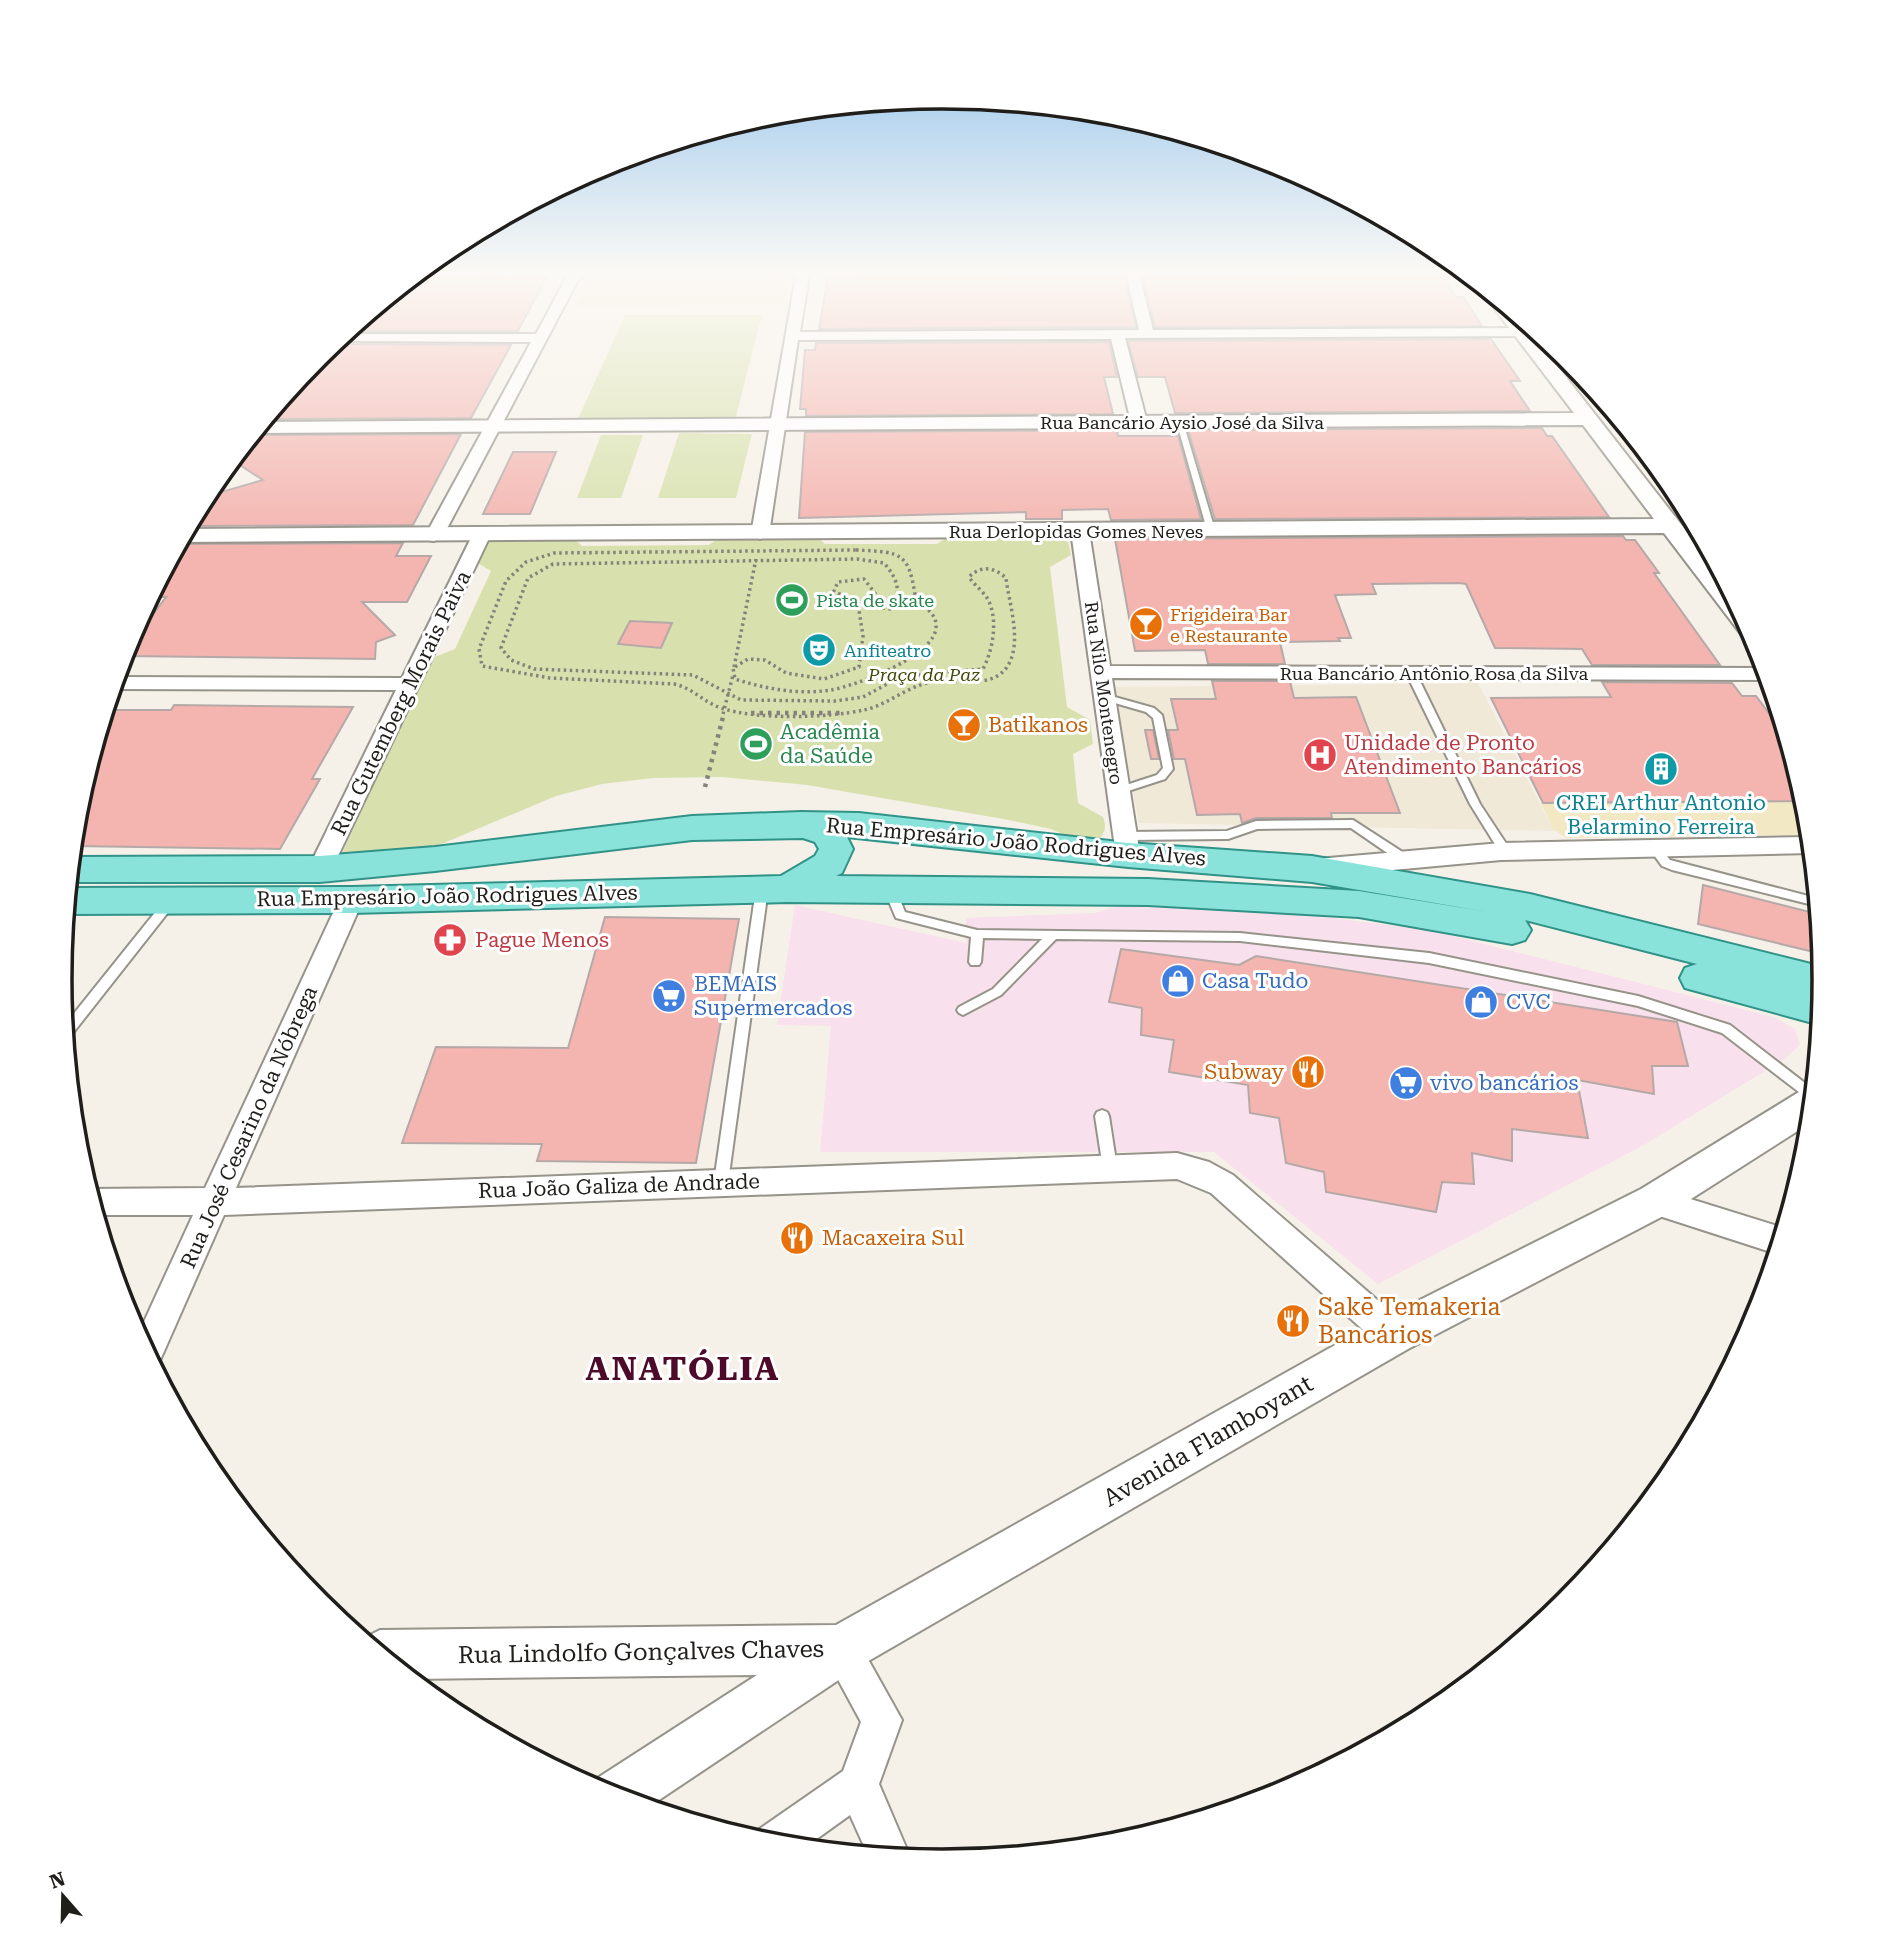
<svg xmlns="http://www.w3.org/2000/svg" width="1884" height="1959" viewBox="0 0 1884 1959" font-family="'Roboto Serif',serif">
<rect width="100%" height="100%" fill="#f6f1e8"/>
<polygon fill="#f8e0ec" points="1130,902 1325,917 1433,931 1774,1017 1795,1029 1800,1045 1786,1058 1644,1145 1378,1284 1214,1152 820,1152 831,1026 777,1025 795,905 966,943 966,918 1095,913"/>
<polygon fill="#f0e9d8" points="1478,683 1554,831 1139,823 1112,687"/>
<polygon fill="#f2e6d2" points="609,270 792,270 785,305 575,306 587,282"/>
<g fill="#d8e1ad">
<polygon points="625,315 762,315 735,420 578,419"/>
<polygon points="679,433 752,434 736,498 658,498"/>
<polygon points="601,435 643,435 621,498 577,498"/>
<path d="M949 536H1053L1068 542 1071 555 1050 567 1067 707 1090 720 1093 744 1073 754 1078 803 1103 817C1107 828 1105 832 1097 842L1079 841 1051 829 1009 820 807 785 722 777 653 778 602 784 556 796 444 843 410 852 339 860 432 658 455 649 491 571 476 562 490 539 573 538 582 546 709 545 720 537H817L825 544H937Z"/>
</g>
<polygon fill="#f2e8c3" points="1806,801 1810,835 1566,838 1553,829 1541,803"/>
<g fill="#f4b4af" stroke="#b5a9a8" stroke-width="2">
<polygon points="855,273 1124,275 1136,327 819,329 828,278 854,278"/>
<polygon points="1295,273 1441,274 1456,297 1463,297 1482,326 1155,327 1142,275 1296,276"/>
<polygon points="547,276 518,331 347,331 414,277"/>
<polygon points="1491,339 1520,381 1510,381 1530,411 1175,413 1165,377 1138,377 1128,341"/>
<polygon points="1109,342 1117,377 1104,377 1113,414 806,416 806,409 800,409 805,350 815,350 816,343"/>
<polygon points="333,343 335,344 511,345 471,418 266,419 318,355"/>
<polygon points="1542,428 1547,436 1552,436 1609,517 1215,519 1188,430"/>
<polygon points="1117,430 1118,436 1178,436 1201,519 1111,520 1108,509 1062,510 1062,519 1026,519 1026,512 799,518 805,432"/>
<polygon points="461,434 413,525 188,526 204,497 263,480 232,460 253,435"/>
<polygon points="513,452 556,452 530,514 483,514"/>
<polygon points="1623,536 1626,540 1635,540 1659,573 1654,573 1720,665 1592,665 1582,649 1495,648 1466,584 1459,583 1372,584 1376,594 1335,595 1351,638 1338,638 1340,641 1280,642 1285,664 1208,664 1205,650 1135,651 1115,539"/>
<polygon points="403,543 396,556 431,556 407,602 362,602 395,635 376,642 375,659 122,656 166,597 151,597 179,544"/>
<polygon points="630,621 672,623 661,648 618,644"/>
<polygon points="1212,681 1290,681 1294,698 1356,697 1400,813 1331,813 1332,818 1256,818 1242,823 1240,814 1197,815 1185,759 1174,759 1168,730 1178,730 1171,699 1216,699"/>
<polygon points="1602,682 1732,683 1742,696 1756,696 1786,736 1806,801 1543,803 1491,698 1611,697"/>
<polygon points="174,705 353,707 312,779 320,779 280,849 73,846 77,807 106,710 171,710"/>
<polygon points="1145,730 1153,730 1159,759 1151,759"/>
<polygon points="1703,885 1818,914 1822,954 1698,924"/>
<polygon points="605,917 739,919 696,1163 537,1161 542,1144 402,1143 436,1047 568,1048"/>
<polygon points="1121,949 1239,965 1256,956 1677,1022 1688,1066 1652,1066 1654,1094 1577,1080 1588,1138 1512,1129 1512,1161 1472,1153 1474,1184 1442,1182 1436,1212 1326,1192 1324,1172 1286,1163 1279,1118 1250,1113 1248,1085 1169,1072 1174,1040 1141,1035 1142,1008 1109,1002"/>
</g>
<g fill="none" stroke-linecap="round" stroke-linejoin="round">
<g stroke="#96938a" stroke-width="4">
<g id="service">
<polygon points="1176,420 1183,422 1215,530 1214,532 1207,530"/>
<polygon points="1411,670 1416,673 1480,804 1511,851 1509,854 1501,854 1470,804 1406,673"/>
<polygon points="1104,694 1154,708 1162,715 1173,769 1165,779 1122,793 1114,793 1113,791 1114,789 1157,775 1163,768 1153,718 1146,712 1101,699 1099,697"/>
<polygon points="1353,820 1404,853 1406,856 1404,859 1396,859 1351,828 1257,829 1228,839 1125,840 1119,836 1125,832 1227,831 1256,821"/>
<polygon points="1663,844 1669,848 1666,855 1670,860 1816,898 1817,906 1672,870 1662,866 1654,855 1659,845"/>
<polygon points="762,885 768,889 728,1182 726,1186 721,1188 716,1186 714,1182 756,889"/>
<polygon points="890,886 896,890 905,912 977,930 1240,933 1429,953 1638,996 1730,1025 1814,1090 1812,1102 1722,1033 1638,1006 1429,963 1240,941 1056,939 1001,995 963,1015 959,1013 957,1010 959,1007 993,989 1042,939 983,938 981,962 979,965 971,965 969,962 971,937 896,918 884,890"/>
<polygon points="169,899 175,903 173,906 69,1038 65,1039 64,1026 165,900"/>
<polygon points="1102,1110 1107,1112 1109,1116 1117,1168 1115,1172 1110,1174 1105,1172 1103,1168 1095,1116 1097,1112"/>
</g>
</g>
<g stroke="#96938a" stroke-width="4">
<g id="minor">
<polygon points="577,270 593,270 578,280 443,536 434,541 428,540 425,536 531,342 335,341 344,334 536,334 566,278"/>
<polygon points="797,270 810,270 800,332 1139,330 1125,270 1138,270 1153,330 1521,328 1528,332 1521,336 1125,338 1147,422 1139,427 1131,422 1111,339 798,340 769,534 760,539 751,534"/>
<polygon points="1080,526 1089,531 1110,666 1765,668 1769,680 1112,678 1140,855 1136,861 1120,861 1116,855 1071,531"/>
<polygon points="481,531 490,536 329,875 320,878 311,875 308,869 396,690 112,689 116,677 402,678 472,536"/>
<polygon points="1810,837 1811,853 1501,860 1317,877 1308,874 1305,868 1308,862 1317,859 1501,843"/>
<polygon points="351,891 360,894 363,900 236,1188 1177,1153 1209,1162 1233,1175 1405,1324 1409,1335 1405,1346 1393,1351 1381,1346 1211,1193 1177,1179 224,1215 158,1365 153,1367 137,1337 193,1215 96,1215 88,1189 205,1188 339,900 342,894"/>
<polygon points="1655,1188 1784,1228 1777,1254 1644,1211 1640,1201 1644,1191"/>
<polygon points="841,1631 855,1636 902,1720 879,1784 911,1859 868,1855 850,1815 804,1848 754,1840 758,1830 843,1771 861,1722 822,1650 827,1636"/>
</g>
</g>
<g stroke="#96938a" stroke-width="4">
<g id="tertiary">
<polygon points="1488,291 1519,317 1723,578 1754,636 1741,634 1664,533 180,542 187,529 1654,519 1583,425 254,433 263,422 1574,413 1487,299 1484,295"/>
<polygon points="1814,1089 1810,1123 1669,1213 1408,1349 858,1667 647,1808 593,1789 596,1779 757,1675 410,1679 362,1639 380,1630 836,1625 1378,1321 1641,1189 1799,1092"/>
</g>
</g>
<g stroke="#319288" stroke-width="4">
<path id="primary" d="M801 812 859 813 1128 843 1312 856 1530 894 1823 967 1820 1025 1685 988 1680 978 1685 968 1697 964 1517 918 1525 920 1531 930 1525 940 1512 944 1359 917 1148 905 787 902 351 913 66 914 69 888 351 887 781 876 815 856 819 849 815 842 803 838 692 840 435 871 320 882H69L72 857 320 856 435 847 692 816ZM847 837 1128 867 1312 882 1488 912 1359 891 1148 879 836 876 842 873 853 849Z"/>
</g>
<g stroke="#85827c" stroke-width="3.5" stroke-dasharray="2.5 3.5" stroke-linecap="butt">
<path d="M856 550C904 552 909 553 916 601 924 607 936 613 936 625 939 655 855 686 831 690 799 695 766 689 735 679L733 668 748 659 765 660 786 673 824 679 859 667 863 636 858 604 834 591 838 582 864 579 878 597 875 607 890 609C903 592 897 578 884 563L857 559 553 564 528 578 501 648 511 660 534 669 693 675 741 700 835 701 863 697 902 676 983 669C993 650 999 618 987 598 982 590 974 585 969 577 981 565 994 567 1006 578 1009 604 1023 643 1007 667 991 690 956 678 932 682 907 686 888 705 864 710 827 718 756 720 721 708 703 702 693 688 674 684L550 678 482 666 479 649 506 581 526 562 554 553Z"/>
<polyline points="734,667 756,559"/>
<polyline points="723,714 733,675"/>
</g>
<g stroke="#85827c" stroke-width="4.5" stroke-dasharray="3.5 5" stroke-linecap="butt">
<polyline points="751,713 842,713"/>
<polyline points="705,787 724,713"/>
</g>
<use href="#service" fill="#fff" fill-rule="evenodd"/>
<use href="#minor" fill="#fff" fill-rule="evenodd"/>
<use href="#tertiary" fill="#fff" fill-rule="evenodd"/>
<use href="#primary" fill="#89e3da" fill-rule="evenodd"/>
</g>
<linearGradient id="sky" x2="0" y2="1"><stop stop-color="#87bdeb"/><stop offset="0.5" stop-color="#fbf9f5"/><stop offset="1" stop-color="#fbf9f5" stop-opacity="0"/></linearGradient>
<rect width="1884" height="545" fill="url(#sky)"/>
<defs>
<g id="stadium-disc" transform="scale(1.75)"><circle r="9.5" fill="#2e9e5b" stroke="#fff"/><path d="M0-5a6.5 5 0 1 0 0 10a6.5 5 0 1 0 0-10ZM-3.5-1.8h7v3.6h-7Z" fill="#fff"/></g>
<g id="bar-disc" transform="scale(1.75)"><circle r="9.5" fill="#e8710a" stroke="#fff"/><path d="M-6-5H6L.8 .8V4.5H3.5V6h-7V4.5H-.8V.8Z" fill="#fff"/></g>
<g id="theatre-disc" transform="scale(1.75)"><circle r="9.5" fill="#0f9aa8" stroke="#fff"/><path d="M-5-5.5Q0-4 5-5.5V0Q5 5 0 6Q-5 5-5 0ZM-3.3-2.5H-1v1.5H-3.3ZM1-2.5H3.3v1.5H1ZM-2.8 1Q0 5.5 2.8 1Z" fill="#fff"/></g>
<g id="hospital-disc" transform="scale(1.75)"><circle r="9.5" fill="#e0444e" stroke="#fff"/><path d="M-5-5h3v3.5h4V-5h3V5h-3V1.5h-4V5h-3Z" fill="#fff"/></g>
<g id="building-disc" transform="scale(1.75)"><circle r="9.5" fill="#0f9aa8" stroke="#fff"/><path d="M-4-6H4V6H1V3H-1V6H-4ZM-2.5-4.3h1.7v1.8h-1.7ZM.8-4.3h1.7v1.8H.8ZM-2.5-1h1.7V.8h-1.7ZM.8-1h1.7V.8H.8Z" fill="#fff"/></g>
<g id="pharmacy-disc" transform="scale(1.75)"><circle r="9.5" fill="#e0444e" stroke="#fff"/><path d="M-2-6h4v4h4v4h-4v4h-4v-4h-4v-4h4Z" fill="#fff"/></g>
<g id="shop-disc" transform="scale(1.75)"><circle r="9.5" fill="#3f7fe0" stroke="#fff"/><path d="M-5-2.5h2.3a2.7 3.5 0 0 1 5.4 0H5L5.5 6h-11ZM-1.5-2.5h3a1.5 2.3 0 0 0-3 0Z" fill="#fff"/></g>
<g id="supermarket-disc" transform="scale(1.75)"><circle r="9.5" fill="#3f7fe0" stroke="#fff"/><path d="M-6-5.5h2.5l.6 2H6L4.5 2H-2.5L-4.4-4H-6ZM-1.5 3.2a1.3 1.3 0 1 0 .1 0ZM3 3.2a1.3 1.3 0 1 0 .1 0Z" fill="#fff"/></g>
<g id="restaurant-disc" transform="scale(1.75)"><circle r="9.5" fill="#e8710a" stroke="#fff"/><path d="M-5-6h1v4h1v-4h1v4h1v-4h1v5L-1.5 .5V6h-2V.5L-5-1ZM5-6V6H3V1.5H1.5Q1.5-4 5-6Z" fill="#fff"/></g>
</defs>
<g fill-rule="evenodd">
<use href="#stadium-disc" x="792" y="600"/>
<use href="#bar-disc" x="1146" y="624"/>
<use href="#theatre-disc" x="819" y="650"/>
<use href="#bar-disc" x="964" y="725"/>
<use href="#stadium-disc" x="756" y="744"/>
<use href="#hospital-disc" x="1320" y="755"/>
<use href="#building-disc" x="1661" y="769"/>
<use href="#pharmacy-disc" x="450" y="940"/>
<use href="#shop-disc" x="1178" y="981"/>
<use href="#supermarket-disc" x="669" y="996"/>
<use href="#shop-disc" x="1481" y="1002"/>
<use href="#restaurant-disc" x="1308" y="1072"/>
<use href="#supermarket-disc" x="1406" y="1083"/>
<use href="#restaurant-disc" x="797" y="1238"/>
<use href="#restaurant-disc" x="1293" y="1321"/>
</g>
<g text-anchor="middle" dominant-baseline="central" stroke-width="6" stroke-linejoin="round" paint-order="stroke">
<g font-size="18" fill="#201e1b" stroke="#fff">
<text x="1182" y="422">Rua Bancário Aysio José da Silva</text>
<text x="1076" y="531">Rua Derlopidas Gomes Neves</text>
<text x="1434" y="673">Rua Bancário Antônio Rosa da Silva</text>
<text transform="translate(1104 693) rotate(82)">Rua Nilo Montenegro</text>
</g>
<g font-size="18" fill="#27864d" stroke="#fff" text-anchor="start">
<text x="816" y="600">Pista de skate</text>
</g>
<g font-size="18" fill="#c56008" stroke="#fff" text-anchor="start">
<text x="1170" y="614">Frigideira Bar<tspan x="1170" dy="21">e Restaurante</tspan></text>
</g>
<g font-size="18" fill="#0d838f" stroke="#fff" text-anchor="start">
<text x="844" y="650">Anfiteatro</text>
</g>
<g font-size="18" font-style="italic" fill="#444b08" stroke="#fff">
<text x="924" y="674">Praça da Paz</text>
</g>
<g font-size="21" fill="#201e1b" stroke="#fff">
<text transform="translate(401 703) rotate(-64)">Rua Gutemberg Morais Paiva</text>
<text transform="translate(1016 842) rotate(5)">Rua Empresário João Rodrigues Alves</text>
<text transform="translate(447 896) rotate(-1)">Rua Empresário João Rodrigues Alves</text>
<text transform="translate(249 1127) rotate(-66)">Rua José Cesarino da Nóbrega</text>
<text transform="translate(619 1186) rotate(-2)">Rua João Galiza de Andrade</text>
</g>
<g font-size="21" fill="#c56008" stroke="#fff" text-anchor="start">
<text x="988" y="725">Batikanos</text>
<text x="1284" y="1072" text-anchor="end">Subway</text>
<text x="822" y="1238">Macaxeira Sul</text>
</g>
<g font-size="21" fill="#27864d" stroke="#fff" text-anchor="start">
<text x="780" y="732">Acadêmia<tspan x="780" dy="24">da Saúde</tspan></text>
</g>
<g font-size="21" fill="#be3a42" stroke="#fff" text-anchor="start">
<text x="1344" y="743">Unidade de Pronto<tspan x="1344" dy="24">Atendimento Bancários</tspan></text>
<text x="475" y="940">Pague Menos</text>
</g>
<g font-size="21" fill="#0d838f" stroke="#fff">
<text x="1661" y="803">CREI Arthur Antonio<tspan x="1661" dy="24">Belarmino Ferreira</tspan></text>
</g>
<g font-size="21" fill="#366cbe" stroke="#fff" text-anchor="start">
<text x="1202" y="981">Casa Tudo</text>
<text x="694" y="984">BEMAIS<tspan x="694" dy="24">Supermercados</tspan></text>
<text x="1506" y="1002">CVC</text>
<text x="1430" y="1083">vivo bancários</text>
</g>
<g font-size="24" fill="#c56008" stroke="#fff" text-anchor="start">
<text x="1318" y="1307">Sakē Temakeria<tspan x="1318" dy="28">Bancários</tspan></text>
</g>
<g font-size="24" fill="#201e1b" stroke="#fff">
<text transform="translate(1208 1441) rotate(-30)">Avenida Flamboyant</text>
<text transform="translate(641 1652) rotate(-1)">Rua Lindolfo Gonçalves Chaves</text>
</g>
<g font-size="33" font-weight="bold" letter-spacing="2" fill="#4e0b29" stroke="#fff">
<text x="683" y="1368">ANATÓLIA</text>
</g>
</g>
<path d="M0 0H1884V1959H0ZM72 979a870 870 0 1 1 1740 0a870 870 0 1 1-1740 0Z" fill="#fff" fill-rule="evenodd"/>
<path fill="none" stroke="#201e1b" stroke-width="3.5" d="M72 979a870 870 0 1 1 1740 0a870 870 0 1 1-1740 0Z"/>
<g transform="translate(63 1896) rotate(340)" stroke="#ffffff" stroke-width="5" paint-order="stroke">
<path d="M0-5L12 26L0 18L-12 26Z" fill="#201e1b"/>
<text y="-10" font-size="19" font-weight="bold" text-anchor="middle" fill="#201e1b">N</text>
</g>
</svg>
